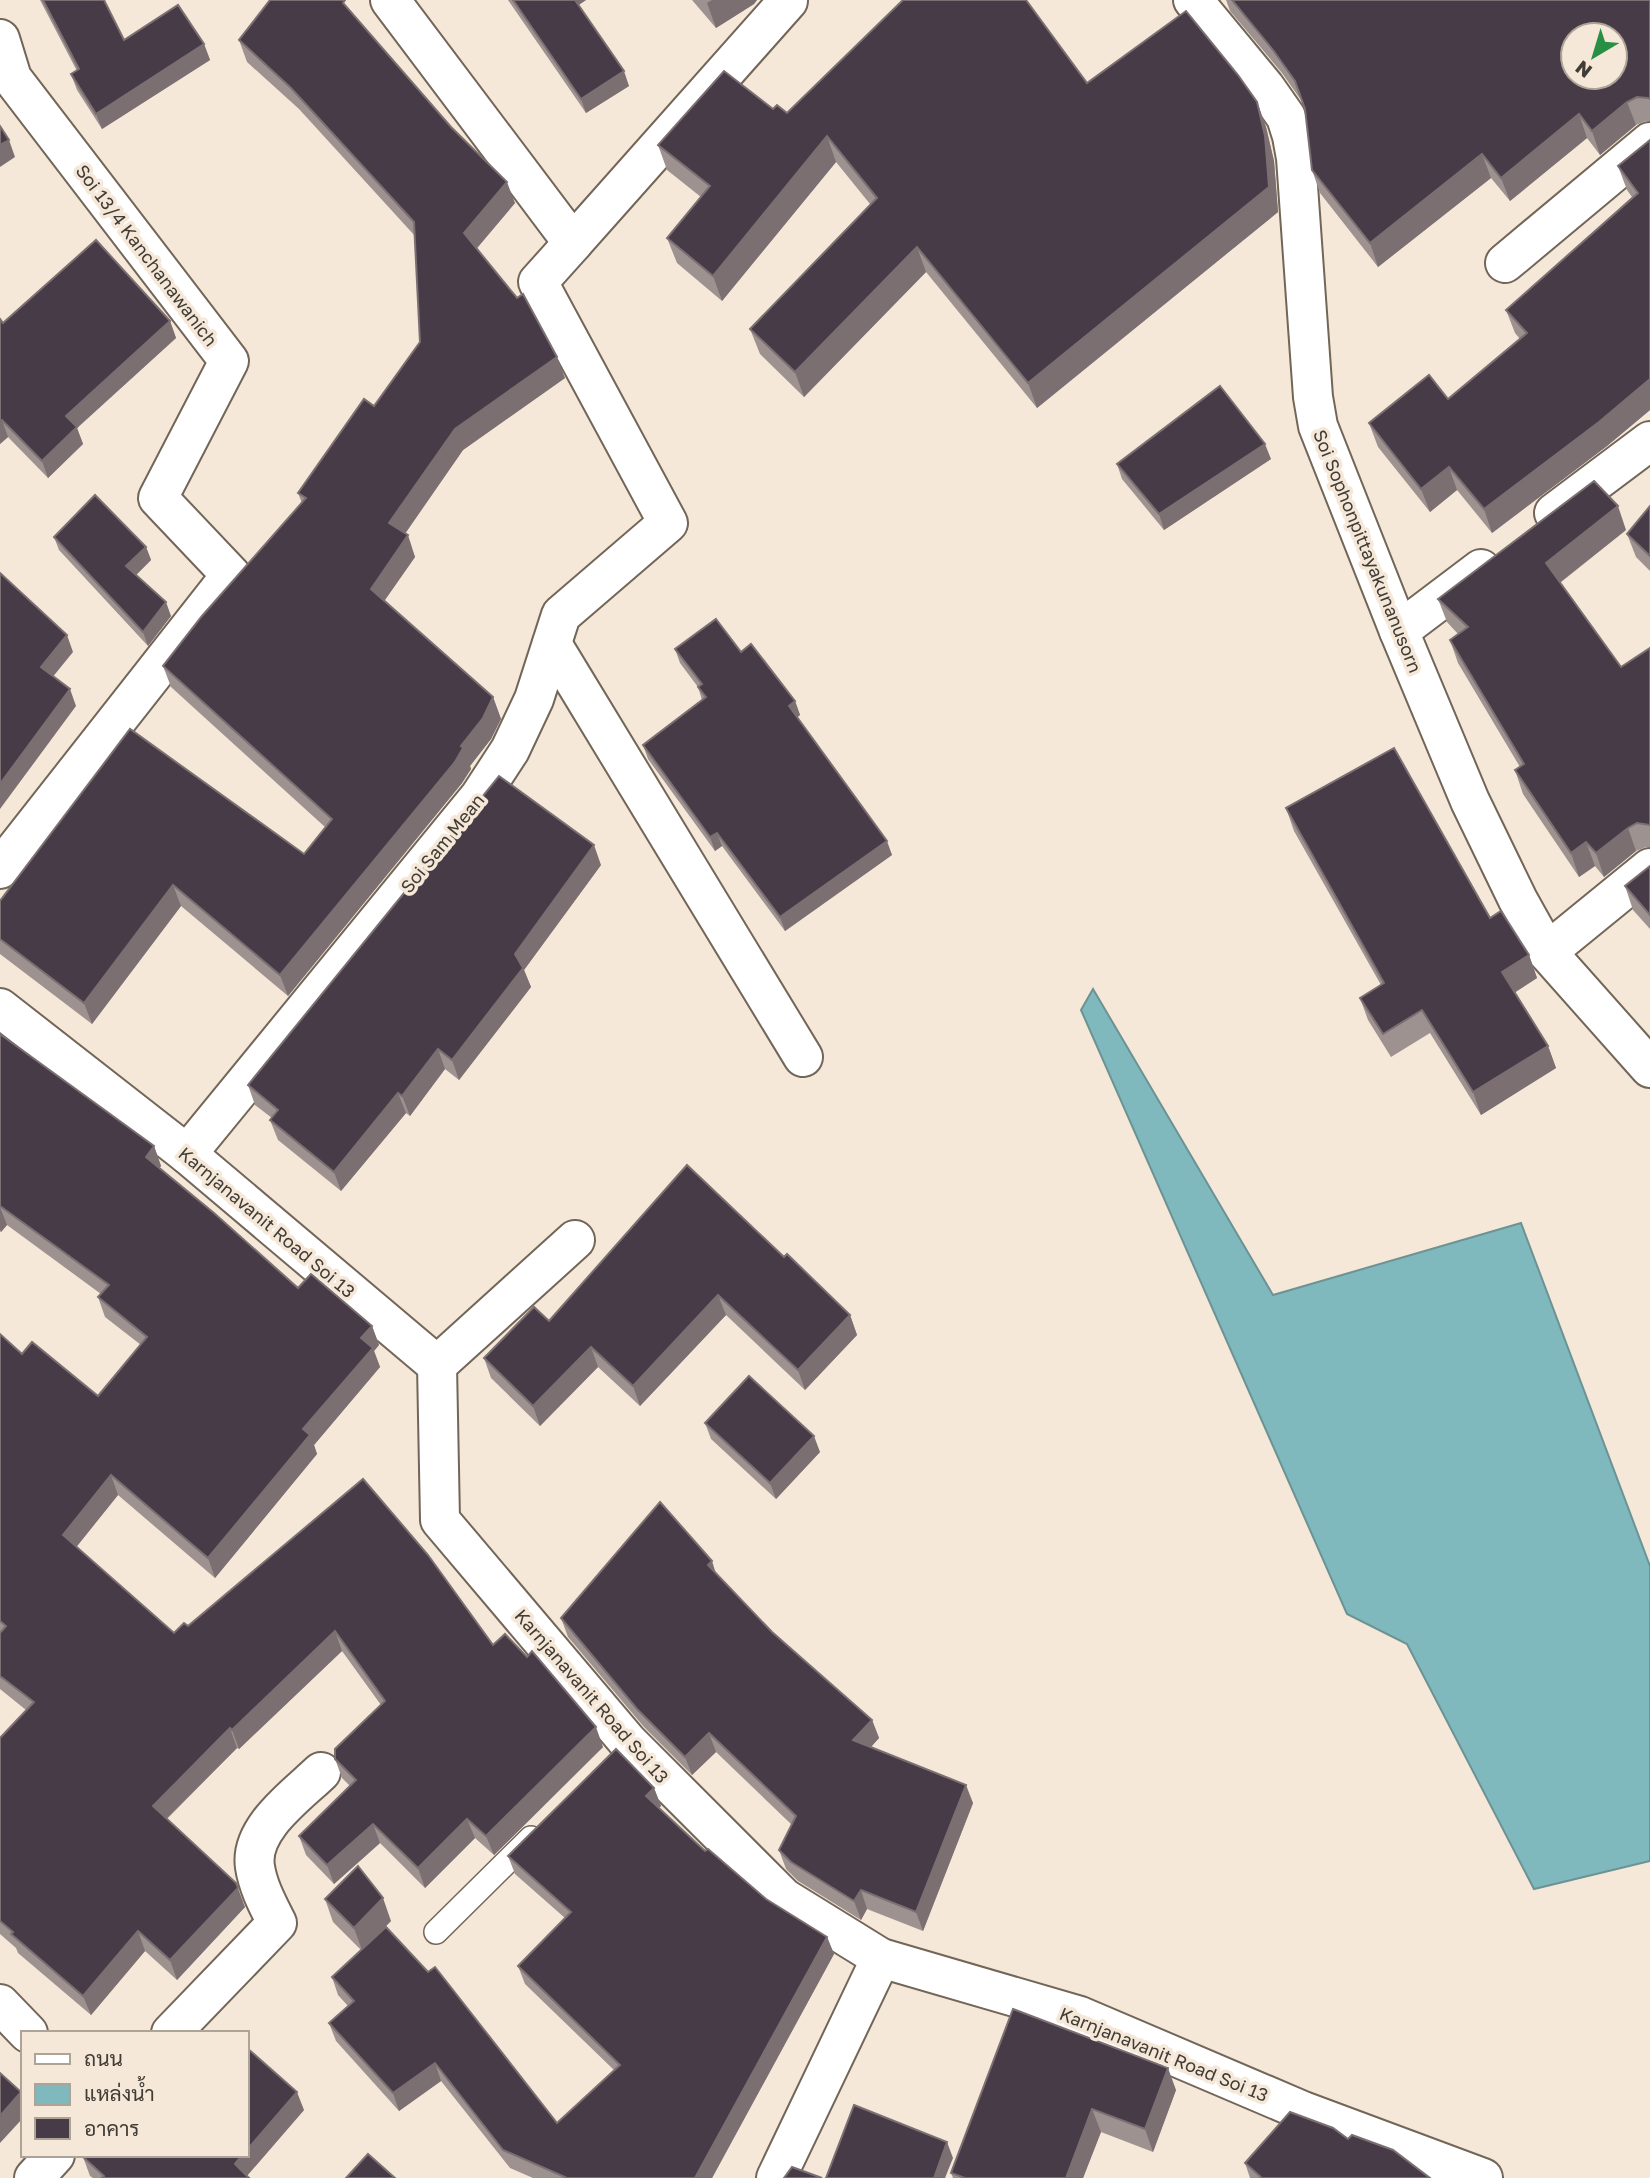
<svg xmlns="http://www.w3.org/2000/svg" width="1650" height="2178" viewBox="0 0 1650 2178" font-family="'Golos Text',Sarabun,sans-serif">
<rect width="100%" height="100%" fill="#f5e8d8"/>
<polygon fill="#7fb8bd" stroke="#6c9394" stroke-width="2" points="1093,989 1273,1295 1521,1223 1650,1566 1650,1861 1534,1889 1407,1644 1347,1614 1081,1010"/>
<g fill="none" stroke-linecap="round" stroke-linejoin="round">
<g stroke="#726658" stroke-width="26">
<polyline id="lane" points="436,1932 531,1838"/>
</g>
<g stroke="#726658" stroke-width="42">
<g id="street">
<polyline points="1193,0 1265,87 1286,117 1292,136 1296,158 1313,397 1318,426 1399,631 1470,801 1518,900 1547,952 1650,1068"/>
<polyline points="0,39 12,78 229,361 158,498 231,575 0,869"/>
<polyline points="573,243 788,1"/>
<polyline points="1505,263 1650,142"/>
<polyline points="1554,513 1650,441"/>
<polyline points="1399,631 1481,569"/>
<polyline points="552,644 803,1057"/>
<polyline points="1547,952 1650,868"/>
<polyline points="0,1008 187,1154 437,1365 440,1520 628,1742 784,1898 881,1958 1080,2016 1303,2111 1483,2178"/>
<polyline points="187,1154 480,796 510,750 534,699 561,615 668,523 538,282 573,243 390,0"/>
<polyline points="437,1365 575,1240"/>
<polyline points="0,2004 28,2033"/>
<path d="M171 2033 277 1923C268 1905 258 1887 255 1867 249 1829 296 1796 321 1772"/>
<polyline points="34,2178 55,2155"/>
<polyline points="776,2178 881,1958"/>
</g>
</g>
<use href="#lane" stroke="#fff" stroke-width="23"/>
<use href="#street" stroke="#fff" stroke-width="38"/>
</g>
<g fill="#9e9290">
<polygon points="40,0 104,0 124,40 204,44 210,60 102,129 77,90 71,74 77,71"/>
<polygon points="508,0 586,0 579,5 629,86 586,113"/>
<polygon points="692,0 757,0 754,4 716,28"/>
<polygon points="1226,0 1650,0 1650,121 1646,121 1636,125 1600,155 1587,138 1510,201 1491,178 1378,267 1320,193 1312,170 1305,109 1303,103 1282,73 1230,11"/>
<polygon points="348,8 515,203 477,248 565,378 463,450 405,534 415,557 384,601 493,697 501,719 491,739 470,766 471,769 462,783 288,996 181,906 92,1024 0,954 0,901 304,854 325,827 171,687 163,666 302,503 298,493 374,406 420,342 415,236 299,109 247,62 239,40"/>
<polygon points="1087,83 1257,102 1266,127 1274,161 1278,212 1037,408 926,272 804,397 760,354 750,329 870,204 836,162 722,301 677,263 667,238 701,197 667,170 658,145 773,109 787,113"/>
<polygon points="1650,140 1650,410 1607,446 1492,533 1457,490 1430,512 1378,447 1369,423 1448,399 1520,339 1515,333 1506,310 1632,197 1627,190 1618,166"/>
<polygon points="170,321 176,338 77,428 83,444 48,478 8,437 0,444 3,323"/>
<polygon points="1271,459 1164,530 1122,479 1117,464"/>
<polygon points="1650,506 1650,571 1636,557 1627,534"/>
<polygon points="1626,530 1560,583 1621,667 1650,648 1650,847 1646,847 1636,851 1604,877 1595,866 1579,877 1523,794 1515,770 1520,767 1458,663 1450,640 1458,634 1447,622 1438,599"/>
<polygon points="54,537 146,547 151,560 136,575 171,616 148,646 59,550"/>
<polygon points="675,649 741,652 795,701 800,715 797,717 892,855 785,931 722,846 715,851 648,759 643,745 702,700 698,687 680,663"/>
<polygon points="1286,808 1490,918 1529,955 1537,978 1515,992 1548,1046 1556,1068 1481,1115 1430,1033 1391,1057 1368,1020 1360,998 1381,985 1294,831"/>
<polygon points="601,865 524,970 531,987 459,1080 445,1069 410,1116 406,1113 341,1191 278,1140 270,1120 272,1118 255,1105 248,1085"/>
<polygon points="1650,866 1650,929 1633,910 1625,886"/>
<polygon points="0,1034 154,1146 161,1166 159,1168 298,1288 372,1326 379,1345 374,1351 380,1367 314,1445 317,1454 215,1578 118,1495 76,1547 174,1633 188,1626 363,1479 493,1645 603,1747 494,1855 475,1838 425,1888 380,1843 334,1884 306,1855 299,1836 350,1786 342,1778 335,1759 381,1705 342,1651 239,1749 237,1748 167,1819 245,1907 177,1980 145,1951 91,2015 18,1953 16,1948 0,1934 0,1738 26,1710 0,1689 0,1334 22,1354 98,1396 141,1345 105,1317 98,1297 101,1294 7,1225 1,1232 0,1231"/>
<polygon points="784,1257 850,1315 857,1335 805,1390 726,1315 640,1406 598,1367 540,1426 491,1378 484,1358 549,1321"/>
<polygon points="705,1423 820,1452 776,1499 711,1439"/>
<polygon points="716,1574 772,1632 872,1720 879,1738 871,1747 973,1803 923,1931 867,1909 861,1920 798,1881 786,1869 779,1850 792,1825 716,1752 692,1775 644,1727 568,1637 561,1618"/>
<polygon points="654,1788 661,1806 659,1808 705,1851 766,1899 827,1937 834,1954 712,2178 533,2178 510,2168 441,2081 399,2111 336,2041 329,2023 348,2006 338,1995 332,1977 361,1950 333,1922 325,1899 391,1921 372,1940 557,2123 614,2070 525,1984 518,1966 565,1918 515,1874 508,1856"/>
<polygon points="1013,2009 1176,2090 1153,2152 1101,2132 1083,2178 953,2178 951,2173"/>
<polygon points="304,2110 247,2176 249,2178 93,2178 90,2176 83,2157"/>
<polygon points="1348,2139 1430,2178 1250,2178 1245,2163"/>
</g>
<g fill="#7b6f72">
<polygon points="573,0 586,0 575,7"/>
<polygon points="712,0 757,0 754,4 716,28 707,3"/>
<polygon points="204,44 210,60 102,129 96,114"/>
<polygon points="624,71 629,86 586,113 581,99"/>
<polygon points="1257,102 1266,127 1274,161 1278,212 1037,408 1028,383"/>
<polygon points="1627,102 1636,125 1600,155 1592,131"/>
<polygon points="1579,114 1587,138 1510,201 1501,178"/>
<polygon points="827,136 836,162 722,301 713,276"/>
<polygon points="9,140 15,157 0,167 0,145"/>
<polygon points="1482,154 1491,178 1378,267 1370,243"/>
<polygon points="507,182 515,203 472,254 464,233"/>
<polygon points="917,247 926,272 804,397 795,372"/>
<polygon points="170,321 176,338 77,428 83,444 48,478 42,461 66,416"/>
<polygon points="557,357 565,378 463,450 397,545 389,523 455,429"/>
<polygon points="1650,379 1650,410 1607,446 1492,533 1484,509"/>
<polygon points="2,420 8,437 0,444 0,421"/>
<polygon points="1265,444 1271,459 1164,530 1159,514"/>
<polygon points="1449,467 1457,490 1430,512 1421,489"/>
<polygon points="1618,506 1626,530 1554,587 1546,563"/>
<polygon points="408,535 415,557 378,610 371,589"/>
<polygon points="146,547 151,560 131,580 126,566"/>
<polygon points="166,602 171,616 148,646 143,632"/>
<polygon points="67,635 73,652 47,684 41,667"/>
<polygon points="70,689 76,706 0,809 0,784"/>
<polygon points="493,697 501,719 491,739 470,766 471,769 462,783 288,996 280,975 461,746"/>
<polygon points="795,701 800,715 794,720 789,706"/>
<polygon points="1628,828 1636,851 1604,877 1596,853"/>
<polygon points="717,833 722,846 715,851 710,837"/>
<polygon points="887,841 892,855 785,931 780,917"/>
<polygon points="1586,842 1595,866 1579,877 1571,853"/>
<polygon points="594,845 601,865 524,970 531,987 459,1080 452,1060 515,954"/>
<polygon points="173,885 181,906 92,1024 84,1003"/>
<polygon points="1529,955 1537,978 1511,995 1502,972"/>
<polygon points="1548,1046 1556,1068 1481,1115 1473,1092"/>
<polygon points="438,1049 445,1069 410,1116 402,1096"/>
<polygon points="398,1093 406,1113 341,1191 334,1172"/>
<polygon points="154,1146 161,1166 153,1177 146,1157"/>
<polygon points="0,1207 7,1225 1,1232 0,1229"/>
<polygon points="718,1295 726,1315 640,1406 633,1386"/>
<polygon points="850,1315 857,1335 805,1390 798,1370"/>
<polygon points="372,1326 379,1345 374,1351 380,1367 314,1445 317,1454 215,1578 208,1558 361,1338"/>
<polygon points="591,1347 598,1367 540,1426 533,1406"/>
<polygon points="814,1436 820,1452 776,1499 770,1483"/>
<polygon points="111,1475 118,1495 70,1555 63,1535"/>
<polygon points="712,1561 718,1580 708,1565"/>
<polygon points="335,1631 342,1651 239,1749 232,1730"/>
<polygon points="872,1720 879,1738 860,1759 853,1740"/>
<polygon points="596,1727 603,1747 494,1855 486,1836"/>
<polygon points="230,1728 237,1748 160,1825 153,1806"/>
<polygon points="709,1733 716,1752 692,1775 685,1757"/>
<polygon points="966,1785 973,1803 923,1931 916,1912"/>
<polygon points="654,1788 661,1806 652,1814 646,1796"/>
<polygon points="467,1819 475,1838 425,1888 418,1868"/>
<polygon points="373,1824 380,1843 334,1884 327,1865"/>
<polygon points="238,1888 245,1907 177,1980 170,1960"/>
<polygon points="861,1890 867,1909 861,1920 854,1901"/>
<polygon points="383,1898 391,1921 362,1950 354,1928"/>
<polygon points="138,1931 145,1951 91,2015 83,1996"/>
<polygon points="827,1937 834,1954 712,2178 695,2178"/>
<polygon points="435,2063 441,2081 399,2111 393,2093"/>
<polygon points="1168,2068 1176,2090 1153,2152 1145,2129"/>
<polygon points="21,2092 23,2097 23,2118 0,2143 0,2116"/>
<polygon points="297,2092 304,2110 245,2178 235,2164 242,2155 247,2155 247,2150"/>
<polygon points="1092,2109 1101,2132 1083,2178 1066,2178"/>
<polygon points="947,2142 953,2158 945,2178 934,2178"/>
</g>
<g fill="#473b47" stroke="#7b6f72" stroke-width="2" fill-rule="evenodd">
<polygon points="43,0 104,0 124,40 178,5 204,44 96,114 71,74 79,69"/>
<polygon points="270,0 345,0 343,3 451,127 507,182 464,233 517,298 523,294 557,357 455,429 389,523 408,535 371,589 493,697 483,718 461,746 463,748 455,762 280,975 173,885 84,1003 0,939 0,901 130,729 304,854 332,819 163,666 202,616 306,498 298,493 364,399 374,406 420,342 414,222 291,88 239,40"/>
<polygon points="513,0 575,0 624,71 581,99"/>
<polygon points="903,0 1026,0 1087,83 1186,11 1238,75 1257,102 1265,136 1269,187 1028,383 917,247 795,372 750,329 877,198 827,136 713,276 667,238 710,186 658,145 724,71 773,109 777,105 787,113"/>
<path d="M1232 0H1650V99L1648 98 1637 97 1627 102 1592 131 1579 114 1501 178 1482 154 1370 243 1312 170 1305 109 1295 81 1273 50ZM1573 35H1615V77H1573Z"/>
<polygon points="0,126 9,140 0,145"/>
<polygon points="1650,140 1650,379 1599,422 1484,509 1449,467 1421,489 1369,423 1429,375 1448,399 1527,333 1506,310 1638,193 1618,166"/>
<polygon points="96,240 170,321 66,416 77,427 42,461 2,420 0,421 0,319 3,323"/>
<polygon points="1220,386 1265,444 1159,514 1117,464"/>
<polygon points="1594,481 1618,506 1546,563 1621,667 1650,648 1650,825 1637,823 1628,828 1596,853 1586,842 1571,853 1515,770 1524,764 1450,640 1468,627 1438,599"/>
<polygon points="95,495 146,547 126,566 166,602 143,632 54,537"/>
<polygon points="1650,506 1650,556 1627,534"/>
<polygon points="0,573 67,635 41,667 70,689 0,784"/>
<polygon points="716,619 741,652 751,644 795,701 789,706 887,841 780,917 717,833 710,837 643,745 706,697 698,687 702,684 675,649"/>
<polygon points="1394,748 1490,918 1501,911 1529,955 1502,972 1548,1046 1473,1092 1422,1010 1383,1034 1360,998 1384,983 1286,808"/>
<polygon points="499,776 594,845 515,954 523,968 452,1060 438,1049 402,1096 398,1093 334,1172 270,1120 278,1110 248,1085"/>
<polygon points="1650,866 1650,915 1625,886"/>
<polygon points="0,1034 154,1146 146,1157 214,1213 298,1288 311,1274 372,1326 361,1338 373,1348 303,1429 310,1435 208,1558 111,1475 63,1535 174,1633 184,1623 188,1626 363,1479 428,1555 493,1645 505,1634 527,1657 532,1651 596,1727 486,1836 467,1819 418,1868 373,1824 327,1865 299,1836 356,1780 335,1759 335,1749 385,1701 335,1631 232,1730 230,1728 153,1806 236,1883 238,1888 170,1960 138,1931 83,1996 11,1934 13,1932 0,1921 0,1738 34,1702 0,1676 0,1633 6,1626 0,1621 0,1334 22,1354 32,1342 98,1396 147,1337 98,1297 109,1285 0,1206"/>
<polygon points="687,1165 784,1257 787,1254 850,1315 798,1370 718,1295 633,1386 591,1347 533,1406 484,1358 534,1307 549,1321"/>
<polygon points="749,1376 814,1436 770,1483 705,1423"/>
<polygon points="660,1502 712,1561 708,1565 772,1632 872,1720 853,1740 966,1785 916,1912 861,1890 854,1901 791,1862 779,1850 796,1816 709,1733 685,1757 637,1709 561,1618"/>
<polygon points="616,1749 654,1788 646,1796 705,1851 708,1849 766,1899 827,1937 695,2178 567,2178 503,2150 435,2063 393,2093 329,2023 354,2001 332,1977 386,1927 428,1972 435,1967 557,2123 620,2065 518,1966 571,1912 508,1856"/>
<polygon points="358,1866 383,1898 354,1928 325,1899"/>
<polygon points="1013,2009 1168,2068 1145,2129 1092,2109 1066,2178 965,2178 951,2173"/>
<polygon points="247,2048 297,2092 247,2150"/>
<polygon points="0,2073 21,2092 0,2116"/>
<polygon points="854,2105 947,2142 934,2178 826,2178"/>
<polygon points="1290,2112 1333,2128 1348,2139 1352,2135 1393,2150 1430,2178 1262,2178 1245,2163"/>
<polygon points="368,2154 395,2178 346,2178"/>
<polygon points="85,2155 242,2155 235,2164 249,2178 102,2178 104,2176 83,2157"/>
<polygon points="792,2167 822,2178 784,2178"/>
</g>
<g text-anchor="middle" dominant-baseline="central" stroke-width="7" stroke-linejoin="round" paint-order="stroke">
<g font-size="18" fill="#413c35" stroke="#f5e8d8">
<text transform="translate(147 255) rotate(53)">Soi 13/4 Kanchanawanich</text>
<text transform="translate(1368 551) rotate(68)">Soi Sophonpittayakunanusorn</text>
<text transform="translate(442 843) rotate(-51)">Soi Sam Mean</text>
<text transform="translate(267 1222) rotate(40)">Karnjanavanit Road Soi 13</text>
<text transform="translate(592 1696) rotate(49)">Karnjanavanit Road Soi 13</text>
<text transform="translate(1164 2054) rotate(22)">Karnjanavanit Road Soi 13</text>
</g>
</g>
<rect x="21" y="2031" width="228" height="126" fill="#f5e8d8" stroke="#ada397" stroke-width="2"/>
<rect x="35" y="2054" width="35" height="10" fill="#ffffff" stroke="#ada397" stroke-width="2"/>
<text x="84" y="2066" font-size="21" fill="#413c35">ถนน</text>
<rect x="35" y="2084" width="35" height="21" fill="#7fb8bd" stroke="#ada397" stroke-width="2"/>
<text x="84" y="2101" font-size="21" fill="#413c35">แหล่งน้ำ</text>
<rect x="35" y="2118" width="35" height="21" fill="#473b47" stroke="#ada397" stroke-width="2"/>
<text x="84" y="2136" font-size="21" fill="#413c35">อาคาร</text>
<g transform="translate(1594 56) rotate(218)"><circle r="33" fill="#f5e8d8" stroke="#ada397" stroke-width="2"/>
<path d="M0-5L12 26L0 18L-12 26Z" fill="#298f45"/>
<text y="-10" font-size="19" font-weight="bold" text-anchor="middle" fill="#413c35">N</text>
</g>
</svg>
